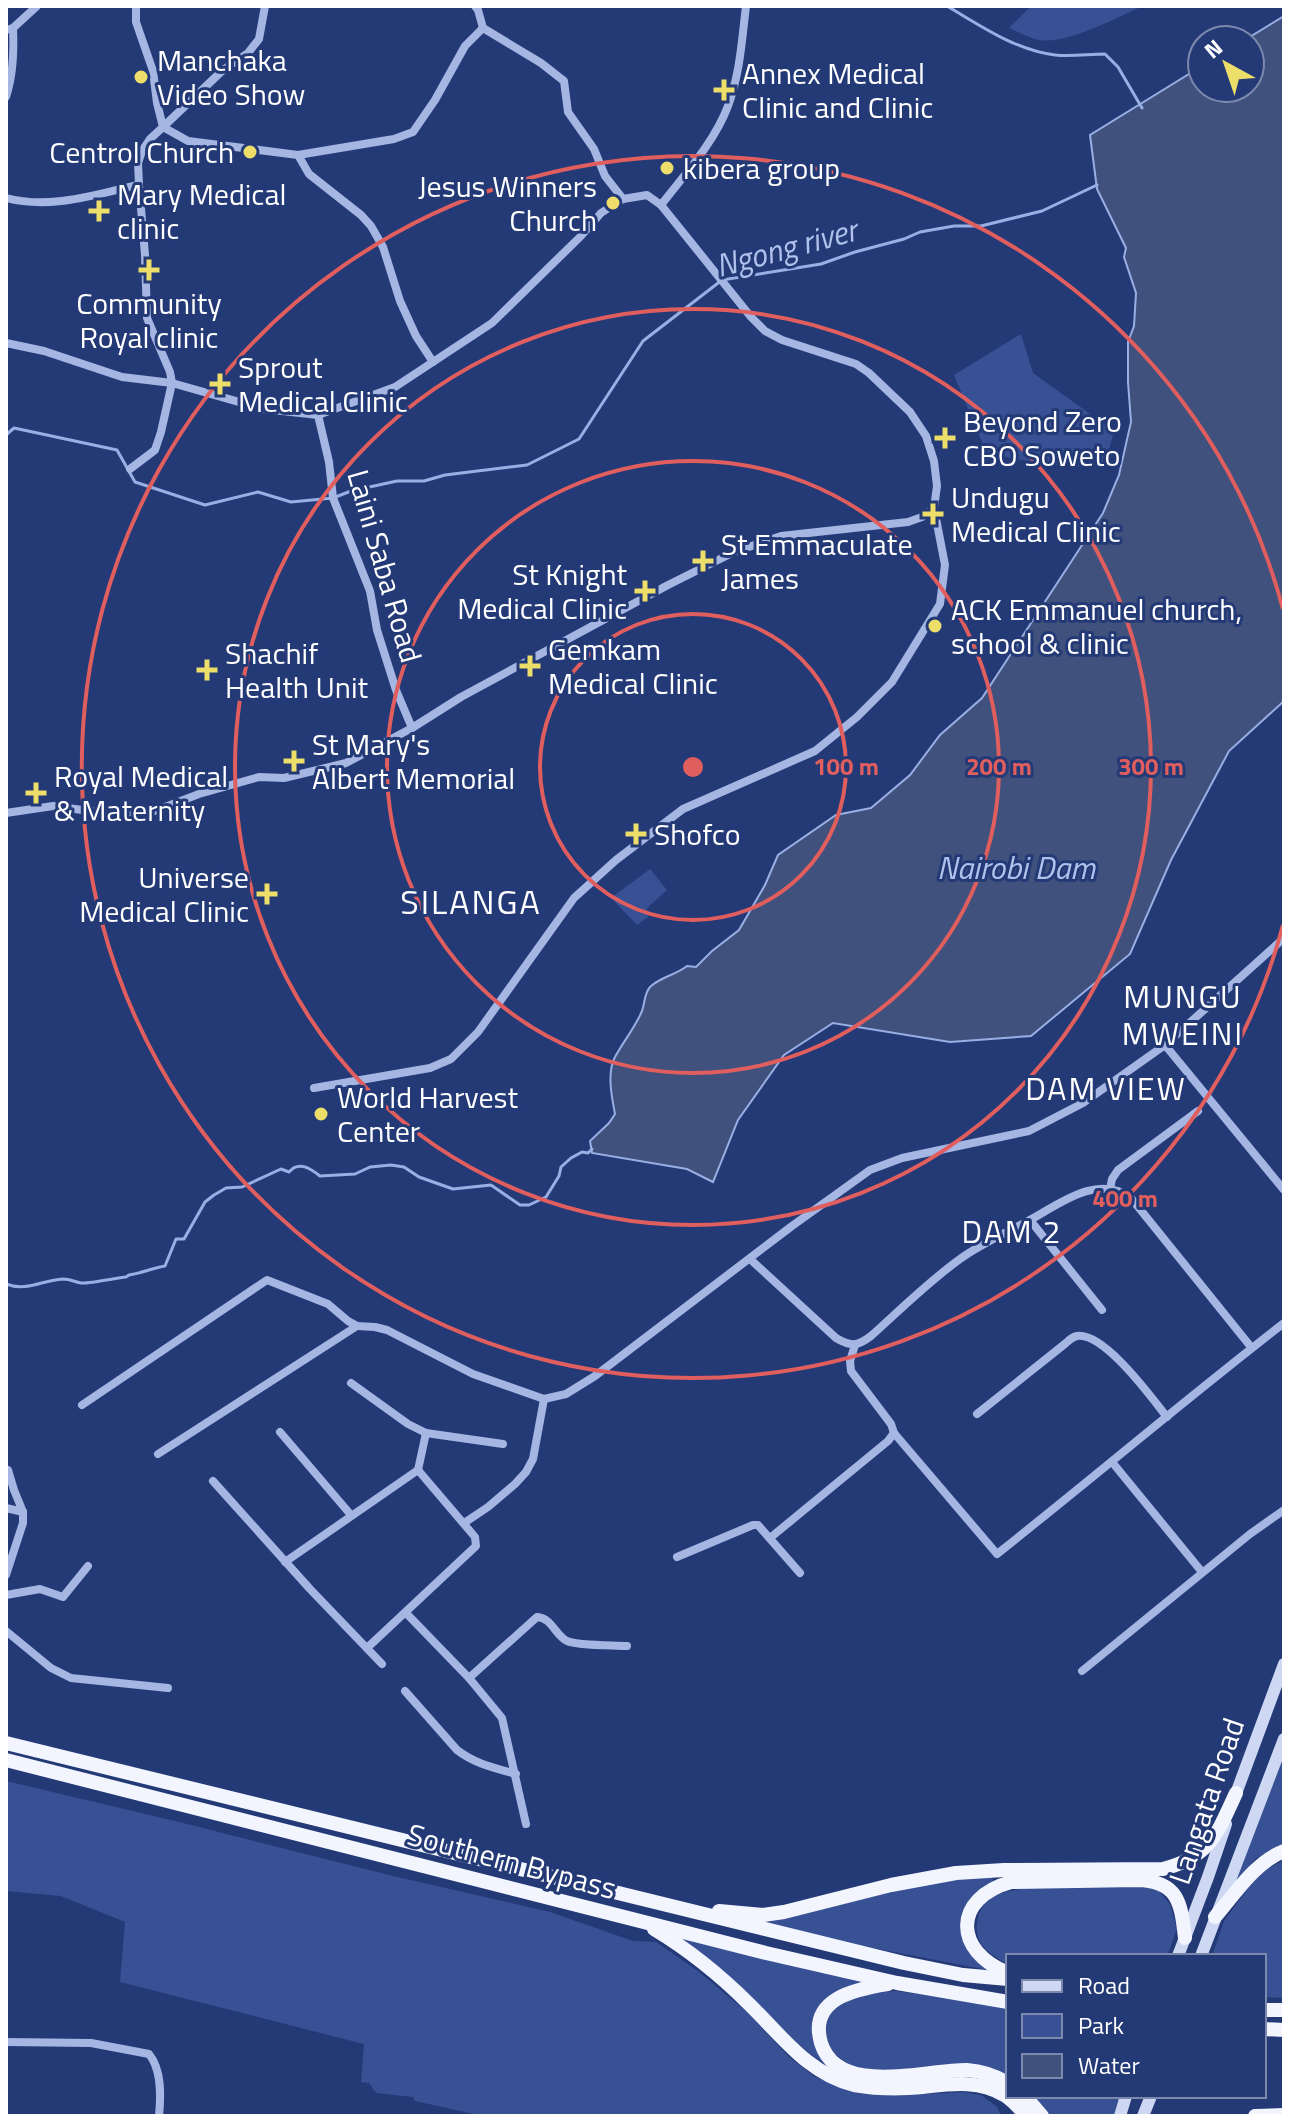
<svg xmlns="http://www.w3.org/2000/svg" width="1290" height="2122" viewBox="0 0 1290 2122" font-family="'Titillium Web',sans-serif">
<rect width="100%" height="100%" fill="#243a77"/>
<g fill="#385194">
<path d="M1031 6H1143C1117 17 1067 45 1039 40 1029 38 1019 32 1009 28Z"/>
<path d="M1021 334 1033 373 1114 431 1105 465C1064 470 1026 462 986 452L954 375Z"/>
<polygon points="650,869 667,890 647,908 648,917 637,925 611,898"/>
<polygon points="1284,1748 1284,1844 1255,1859 1230,1890"/>
<polygon points="6,1781 179,1822 393,1876 550,1912 633,1941 656,1942 698,1971 748,2013 788,2056 815,2077 862,2094 891,2096 963,2092 981,2095 997,2107 1001,2116 483,2116 415,2101 413,2097 376,2093 369,2083 361,2082 364,2044 120,1982 125,1922 61,1896 6,1891"/>
<polygon points="1284,1860 1284,1998 1264,1997 1264,1956 1212,1956 1224,1921 1259,1874"/>
<polygon points="989,1875 993,1879 994,1883 964,1912 993,1971 816,1937 744,1916 799,1915 922,1884"/>
<path d="M1128 1885 1157 1889 1170 1904 1177 1929 1167 1956H1008V1964C991 1955 974 1945 977 1923 978 1913 983 1903 992 1897 1014 1883 1098 1886 1128 1885Z"/>
<polygon points="665,1930 874,1983 841,1989 822,2001 812,2020 812,2039 830,2068 809,2053"/>
<polygon points="895,1991 1008,2006 1008,2078 870,2072 847,2064 832,2051 825,2032 830,2012 844,2000 863,1994"/>
<polygon points="1032,2096 1121,2096 1114,2116 1050,2116"/>
</g>
<path fill="#40517d" stroke="#99afe4" stroke-width="2" d="M1284 16V701L1229 751 1171 860 1130 954 1031 1036 950 1042 833 1023 784 1055 738 1120 713 1182 687 1169 592 1153 590 1141 609 1123 615 1114C612 1098 607 1075 614 1059 622 1043 635 1028 642 1011 645 1003 644 994 650 987 660 977 676 975 687 966L696 967 712 951 739 930 765 885 778 855 836 815 871 808 910 775 940 735 982 698 1103 513 1119 475 1131 422 1128 382V342L1134 326 1136 293 1124 257 1126 248 1097 189 1090 135 1202 66V88H1250V40H1245Z"/>
<g fill="none" stroke-linecap="round" stroke-linejoin="round">
<g stroke="#99afe4" stroke-width="3">
<path d="M947 6C981 26 1015 50 1055 55 1071 57 1089 54 1105 54L1118 67 1142 108"/>
<polyline points="6,435 14,428 117,450 135,482 205,505 258,492 291,502 333,498 351,491 397,481 424,481 445,475 527,465 579,439 643,341 722,280 821,264 855,252 904,239 920,232 954,226 981,226 1042,211 1097,185"/>
<path d="M6 1284C27 1292 42 1280 63 1279 70 1279 75 1282 81 1283 88 1284 116 1278 126 1277L129 1275C142 1273 153 1268 165 1266L176 1239H184L205 1202 214 1195 226 1188 242 1187 281 1169 289 1172C299 1160 311 1169 320 1176L355 1174 370 1167 391 1165 404 1167 419 1177 453 1189 491 1185 520 1205H529L546 1197 559 1176 561 1167 571 1158 582 1152 588 1153 592 1149"/>
</g>
<g stroke="#a5b6e3" stroke-width="8">
<polyline points="265,6 259,39 248,53 223,70 163,127 188,141 298,155 309,174 361,215 371,226 383,247 400,301 416,336 433,362"/>
<polyline points="475,6 478,10 483,28 541,63 564,81 568,112 594,149 605,176 623,199"/>
<polyline points="13,28 37,6"/>
<path d="M6 30 13 28C14 50 13 76 6 97"/>
<polyline points="298,155 394,139 413,132 435,100 465,46 483,28"/>
<path d="M6 198C52 210 94 194 139 185"/>
<polyline points="6,343 44,351 122,377 172,383 264,409 318,415 395,387 492,323 581,236 601,213 623,199 647,195 661,205"/>
<polyline points="318,415 329,462 333,498 370,591 377,630 396,690 412,728"/>
<polyline points="130,469 155,450 161,432 172,383 170,372 147,318 145,255 139,185 138,163 142,151 150,139 163,127 157,103 153,71 136,22 136,6"/>
<path d="M6 813 53 806 127 816 152 812 199 794 259 777 284 778 346 763 412 728 461 697 668 585 734 552 781 536 908 522 922 517 934 508 937 486 934 461 926 436 910 412 869 373 856 364 782 340 765 331 751 317 661 205C685 174 714 143 728 106 740 74 742 39 746 6"/>
<polyline points="1165,1045 1284,1190"/>
<polyline points="314,1088 430,1068 451,1059 478,1032 574,898 616,860 683,809 815,751 857,717 892,682 940,604 945,565 934,508"/>
<polyline points="1110,1189 1112,1179 1118,1170 1198,1111"/>
<polyline points="1030,1220 1102,1310"/>
<path d="M750 1259 836 1338C851 1347 858 1346 871 1336 900 1310 928 1282 960 1259 982 1243 1006 1233 1030 1220 1059 1204 1098 1173 1131 1198L1251 1347"/>
<polyline points="351,1383 408,1424 426,1433 503,1444"/>
<polyline points="82,1405 267,1280 328,1304 348,1321 357,1326 375,1327 387,1330 473,1374 544,1399 566,1394 595,1376 792,1226 870,1170 902,1158 1029,1131 1083,1103 1165,1045 1284,938"/>
<path d="M977 1414 1066 1343C1069 1340 1073 1337 1077 1336 1104 1332 1151 1397 1167 1417"/>
<polyline points="280,1432 351,1515"/>
<path d="M894 1433 997 1554C1093 1478 1187 1398 1284 1323"/>
<polyline points="158,1454 357,1326"/>
<polyline points="1112,1462 1202,1572"/>
<polyline points="6,1469 8,1470 14,1490 23,1512 23,1523 6,1575"/>
<polyline points="418,1470 426,1433"/>
<polyline points="213,1481 310,1589 382,1664"/>
<polyline points="6,1508 23,1512"/>
<polyline points="464,1523 488,1507 515,1484 526,1472 533,1459 544,1399"/>
<polyline points="770,1538 888,1441 894,1433 891,1424 851,1371 850,1361 855,1345"/>
<polyline points="677,1557 753,1525 758,1525 800,1573"/>
<polyline points="285,1562 418,1470 475,1537 476,1546 367,1648"/>
<polyline points="6,1595 40,1589 63,1597 88,1566"/>
<polyline points="406,1613 469,1678 502,1718 526,1824"/>
<polyline points="6,1631 51,1668 71,1678 168,1688"/>
<polyline points="1082,1671 1250,1534 1284,1510"/>
<path d="M469 1678 537 1617C552 1618 555 1635 567 1641 579 1646 613 1645 627 1646"/>
<path d="M405 1691 457 1750C475 1764 495 1768 516 1774"/>
<path d="M6 2042 91 2043 149 2054C162 2070 161 2096 159 2116"/>
</g>
<g stroke="#ced8f3" stroke-width="12">
<polyline points="1234,1799 1284,1664"/>
<polyline points="1178,1956 1208,1877 1226,1824"/>
<polyline points="1201,1956 1284,1739"/>
<polyline points="1120,2116 1126,2096"/>
<polyline points="1143,2116 1151,2096"/>
</g>
<g stroke="#f2f4fe" stroke-width="14">
<polyline points="6,1743 904,1963 963,1975 1008,1979"/>
<polyline points="6,1760 766,1953 897,1983 1008,2002"/>
<path d="M719 1911 763 1915 784 1912 891 1885 956 1873 1004 1870 1163 1869C1210 1857 1217 1834 1236 1793"/>
<path d="M1215 1917C1235 1894 1255 1862 1284 1851"/>
<path d="M654 1929C689 1950 720 1975 749 2004 781 2035 808 2074 854 2085 871 2088 892 2089 909 2088 941 2086 975 2077 1004 2095 1013 2100 1020 2109 1026 2116"/>
<path d="M1008 1973C953 1951 953 1898 1011 1882L1137 1880C1178 1881 1181 1902 1185 1938"/>
<path d="M888 1984C856 1989 808 1998 821 2043 838 2098 927 2069 967 2070 981 2071 996 2076 1008 2083"/>
<polyline points="1264,2010 1284,2010"/>
<polyline points="1264,2029 1284,2030"/>
<polyline points="1025,2096 1042,2116"/>
<polyline points="1255,2116 1284,2115"/>
</g>
</g>
<g fill="none" stroke="#e05e5e" stroke-width="4">
<circle cx="693" cy="767" r="153"/>
<circle cx="693" cy="767" r="306"/>
<circle cx="693" cy="767" r="458"/>
<path d="M1283 925A611 611 0 1 1 1283 609"/>
</g>
<g fill="#eddd69" stroke="#243a77" stroke-width="3">
<circle cx="141" cy="77" r="8"/>
<path d="M720 78h8v8h8v8h-8v8h-8v-8h-8v-8h8z"/>
<circle cx="250" cy="152" r="8"/>
<circle cx="667" cy="168" r="8"/>
<circle cx="613" cy="203" r="8"/>
<path d="M95 199h8v8h8v8h-8v8h-8v-8h-8v-8h8z"/>
<path d="M145 258h8v8h8v8h-8v8h-8v-8h-8v-8h8z"/>
<path d="M216 372h8v8h8v8h-8v8h-8v-8h-8v-8h8z"/>
<path d="M941 426h8v8h8v8h-8v8h-8v-8h-8v-8h8z"/>
<path d="M929 502h8v8h8v8h-8v8h-8v-8h-8v-8h8z"/>
<path d="M699 549h8v8h8v8h-8v8h-8v-8h-8v-8h8z"/>
<path d="M641 579h8v8h8v8h-8v8h-8v-8h-8v-8h8z"/>
<circle cx="935" cy="626" r="8"/>
<path d="M526 654h8v8h8v8h-8v8h-8v-8h-8v-8h8z"/>
<path d="M203 658h8v8h8v8h-8v8h-8v-8h-8v-8h8z"/>
<path d="M290 749h8v8h8v8h-8v8h-8v-8h-8v-8h8z"/>
<path d="M32 781h8v8h8v8h-8v8h-8v-8h-8v-8h8z"/>
<path d="M632 822h8v8h8v8h-8v8h-8v-8h-8v-8h8z"/>
<path d="M263 882h8v8h8v8h-8v8h-8v-8h-8v-8h8z"/>
<circle cx="321" cy="1114" r="8"/>
</g>
<g text-anchor="middle" dominant-baseline="central" stroke-width="6" stroke-linejoin="round" paint-order="stroke">
<g font-size="30" fill="#fff" stroke="#243a77" text-anchor="start">
<text x="157" y="60">Manchaka<tspan x="157" dy="34">Video Show</tspan></text>
<text x="742" y="73">Annex Medical<tspan x="742" dy="34">Clinic and Clinic</tspan></text>
<text x="234" y="152" text-anchor="end">Centrol Church</text>
<text x="683" y="168">kibera group</text>
<text x="597" y="186" text-anchor="end">Jesus Winners<tspan x="597" dy="34">Church</tspan></text>
<text x="117" y="194">Mary Medical<tspan x="117" dy="34">clinic</tspan></text>
<text x="149" y="303" text-anchor="middle">Community<tspan x="149" dy="34">Royal clinic</tspan></text>
<text x="238" y="367">Sprout<tspan x="238" dy="34">Medical Clinic</tspan></text>
<text x="963" y="421">Beyond Zero<tspan x="963" dy="34">CBO Soweto</tspan></text>
<text x="951" y="497">Undugu<tspan x="951" dy="34">Medical Clinic</tspan></text>
<text x="721" y="544">St Emmaculate<tspan x="721" dy="34">James</tspan></text>
<text x="627" y="574" text-anchor="end">St Knight<tspan x="627" dy="34">Medical Clinic</tspan></text>
<text x="951" y="609">ACK Emmanuel church,<tspan x="951" dy="34">school &amp; clinic</tspan></text>
<text x="548" y="649">Gemkam<tspan x="548" dy="34">Medical Clinic</tspan></text>
<text x="225" y="653">Shachif<tspan x="225" dy="34">Health Unit</tspan></text>
<text x="312" y="744">St Mary's<tspan x="312" dy="34">Albert Memorial</tspan></text>
<text x="54" y="776">Royal Medical<tspan x="54" dy="34">&amp; Maternity</tspan></text>
<text x="654" y="834">Shofco</text>
<text x="249" y="877" text-anchor="end">Universe<tspan x="249" dy="34">Medical Clinic</tspan></text>
<text x="337" y="1097">World Harvest<tspan x="337" dy="34">Center</tspan></text>
</g>
<g font-size="30" fill="#fff" stroke="#243a77">
<text transform="translate(385 566) rotate(74)">Laini Saba Road</text>
<text transform="translate(1206 1801) rotate(-71)">Langata Road</text>
<text transform="translate(512 1861) rotate(15)">Southern Bypass</text>
</g>
<g font-size="32" font-style="italic" fill="#b0c1eb" stroke="#243a77">
<text transform="translate(786 247) rotate(-15)">Ngong river</text>
<text x="1016" y="867">Nairobi Dam</text>
</g>
<g font-size="32" letter-spacing="2" fill="#fff" stroke="#243a77">
<text x="1183" y="996">MUNGU<tspan x="1183" dy="37">MWEINI</tspan></text>
<text x="1106" y="1088">DAM VIEW</text>
<text x="1012" y="1231">DAM 2</text>
</g>
<g font-size="34" letter-spacing="2" fill="#fff" stroke="#243a77">
<text x="471" y="901">SILANGA</text>
</g>
</g>
<circle cx="693" cy="767" r="12" fill="#e05e5e" stroke="#243a77" stroke-width="4"/>
<g font-size="24" text-anchor="middle" font-weight="bold" fill="#e05e5e" stroke="#243a77" stroke-width="6" stroke-linejoin="round" paint-order="stroke">
<text x="846" y="775">100 m</text>
<text x="999" y="775">200 m</text>
<text x="1151" y="775">300 m</text>
<text x="1125" y="1207">400 m</text>
</g>
<rect width="1290" height="2122" fill="none" stroke="#ffffff" stroke-width="16"/>
<rect x="1006" y="1954" width="260" height="144" fill="#243a77" stroke="#7c89ad" stroke-width="2"/>
<rect x="1022" y="1980" width="40" height="12" fill="#ced8f3" stroke="#7c89ad" stroke-width="2"/>
<text x="1078" y="1994" font-size="24" fill="#ffffff">Road</text>
<rect x="1022" y="2014" width="40" height="24" fill="#385194" stroke="#7c89ad" stroke-width="2"/>
<text x="1078" y="2034" font-size="24" fill="#ffffff">Park</text>
<rect x="1022" y="2054" width="40" height="24" fill="#40517d" stroke="#7c89ad" stroke-width="2"/>
<text x="1078" y="2074" font-size="24" fill="#ffffff">Water</text>
<g transform="translate(1226 64) rotate(320)"><circle r="38" fill="#243a77" stroke="#7c89ad" stroke-width="2"/>
<path d="M0-6L14 30L0 20L-14 30Z" fill="#eddd69"/>
<text y="-12" font-size="22" font-weight="bold" text-anchor="middle" fill="#ffffff">N</text>
</g>
</svg>
